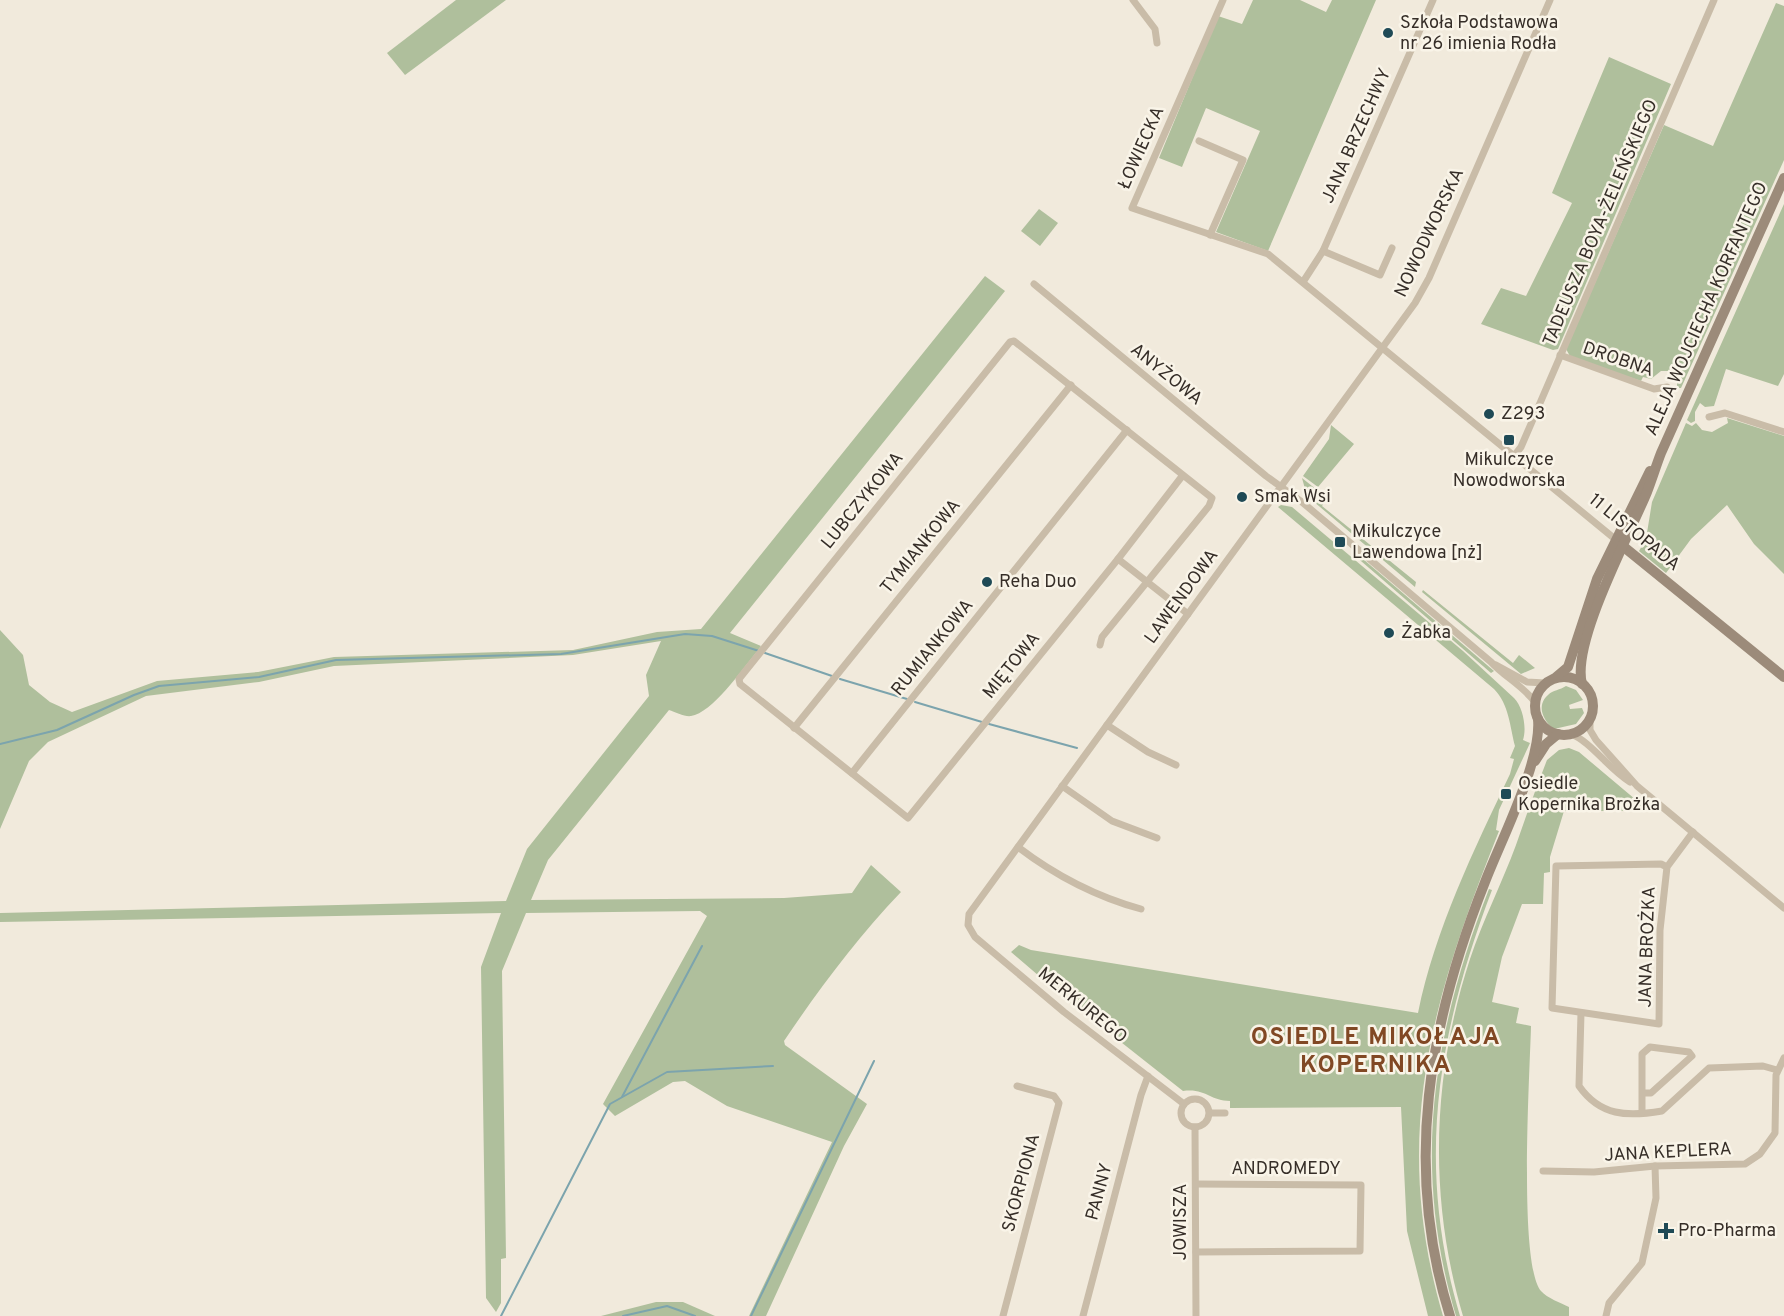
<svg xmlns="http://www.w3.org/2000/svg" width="1784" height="1316" viewBox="0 0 1784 1316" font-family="Overpass,sans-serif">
<rect width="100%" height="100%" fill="#f1eadc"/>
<g fill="#afbf9c">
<polygon points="456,0 506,0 405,75 387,53"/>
<polygon points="1253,0 1300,0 1326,12 1332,0 1376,0 1268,251 1216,232 1260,131 1206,108 1182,167 1159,158 1218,16 1242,24"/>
<polygon points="1776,3 1784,6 1784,160 1681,388 1677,388 1677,382 1682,379 1673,371 1661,371 1651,379 1643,377 1641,381 1571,358 1566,349 1664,125 1713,146"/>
<polygon points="1609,57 1671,84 1558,349 1553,350 1481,324 1501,288 1526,296 1572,203 1552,193"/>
<polygon points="1784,204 1784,374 1778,386 1726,369 1714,406 1705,407 1700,403 1695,412 1695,421 1691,423 1687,420"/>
<polygon points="1039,209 1058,223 1040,246 1021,231"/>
<path d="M985 276 1005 291 730 633 761 646 755 654C741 671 712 713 691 716 685 717 675 712 669 710L548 860 531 900 784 898 852 893 871 865 901 892C857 938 819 989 784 1041L785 1045 867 1104 844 1146 766 1316H749L832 1142 727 1106 685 1081 673 1082 615 1116 603 1104 707 916 700 911 526 913 502 971 506 1258 501 1259V1303L496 1312 486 1298 481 967 501 913 0 922V913L506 901 527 849 649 696 646 675 661 641 573 655 334 666 259 682 146 696 48 742 29 761 0 829V630L23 655 29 685 50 702 72 712 157 681 258 672 334 657 573 650 657 632 701 629Z"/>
<polygon points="1727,418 1784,436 1784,574 1754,544 1727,505 1691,539 1666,573 1639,551 1646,539 1652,502 1686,423 1692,426 1696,423 1702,430 1712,432 1728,423"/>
<polygon points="1331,425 1354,444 1318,487 1303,476 1329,439"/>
<polygon points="1302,478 1327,498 1322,506 1416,582 1415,587 1307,496"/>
<path d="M1281 505 1292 507 1463 651 1514 698C1523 707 1527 728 1523 740L1530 743 1499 810 1496 830 1499 831C1432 999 1390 1136 1443 1316H1428L1407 1231 1401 1107 1230 1108V1101C1210 1101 1206 1088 1183 1091L1060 994 1011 952 1019 945 1031 950 1418 1013C1435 929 1474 850 1510 774L1514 759 1510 758 1515 746C1510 727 1509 704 1494 689L1278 507Z"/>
<polygon points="1356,553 1494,671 1491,673 1354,555"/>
<polygon points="1423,590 1513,663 1519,655 1535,668 1521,674 1422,592"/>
<path d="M1566 686 1576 690 1583 700 1569 705 1570 709 1582 708 1584 713 1576 724 1554 729C1543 721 1536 705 1548 695 1553 690 1560 690 1566 686Z"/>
<path d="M1569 748 1579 752 1642 805 1637 811H1564L1550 857V872L1544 873 1543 904H1522L1502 957 1492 1002 1519 1008 1516 1023 1531 1026C1530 1071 1518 1264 1541 1291 1547 1298 1561 1303 1569 1307V1316H1463C1428 1198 1432 1075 1470 959 1483 920 1502 883 1516 845 1526 816 1536 788 1547 760L1559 750Z"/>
<path d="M1489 889 1492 890C1437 1035 1415 1164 1460 1316H1456C1411 1165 1433 1033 1489 889Z"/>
<polygon points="656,1302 683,1302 715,1316 601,1316"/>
</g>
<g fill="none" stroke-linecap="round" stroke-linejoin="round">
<g stroke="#7ca4ad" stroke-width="2">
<polyline points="765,653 832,676"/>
<polyline points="840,679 907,699"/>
<polyline points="915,702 982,722"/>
<polyline points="989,724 1077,748"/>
<polyline points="0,744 57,730 134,695 159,686 259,677 336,660 561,654 685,634 712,636 759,651"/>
<polyline points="622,1097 702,946"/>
<polyline points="501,1316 610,1104 667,1072 773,1066"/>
<polyline points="623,1316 667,1306 695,1316"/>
<polyline points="751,1316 874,1061"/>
</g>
<g stroke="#c9bca8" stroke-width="7">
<polyline points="1133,0 1155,29 1157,43"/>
<polyline points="1223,0 1132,208 1268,254 1615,539"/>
<polyline points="1199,141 1243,160 1210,235"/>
<polyline points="1323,251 1380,275 1392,248"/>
<polyline points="1303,282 1323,251 1433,0"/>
<path d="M1034 284 1266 476 1302 502 1491 662C1505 677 1523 686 1535 702"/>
<polyline points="1560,355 1654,389 1667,387"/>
<polyline points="1709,417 1725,413 1784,432"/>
<polyline points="1514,456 1521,447 1714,0"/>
<polyline points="1118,559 1188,614"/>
<polyline points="1100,645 1102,637 1209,506 1212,498 1014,341 1010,342 739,679 740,684 908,818 1118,559 1183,475"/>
<polyline points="1496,665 1527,682 1545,683"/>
<polyline points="1590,718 1590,730 1596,740 1637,786 1784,908"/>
<polyline points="1107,725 1148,752 1176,765"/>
<polyline points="794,728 1071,385"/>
<path d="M1571 734C1590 741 1609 769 1630 782"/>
<polyline points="852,773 1127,430"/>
<polyline points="1062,786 1112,821 1157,838"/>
<path d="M1018 847C1056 876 1094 896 1141 909"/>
<polyline points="1667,867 1660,930 1659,1024 1552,1008 1556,866 1661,864 1667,867 1693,832"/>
<path d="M1581 1013 1579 1086C1600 1116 1627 1117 1662 1111L1709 1068 1763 1066 1777 1070"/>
<circle cx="1195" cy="1113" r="14"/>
<polyline points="1184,1104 1064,1012 975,937 968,925 969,914 1415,303 1429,278 1550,0"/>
<polyline points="1642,1112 1642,1054 1650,1047 1689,1052 1692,1056 1651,1093 1642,1093"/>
<polyline points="1210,1113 1225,1113"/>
<polyline points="1195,1127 1196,1316"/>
<polyline points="1543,1171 1594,1172 1655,1166 1745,1164 1760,1154 1775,1133 1776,1075 1784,1058"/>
<polyline points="1196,1184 1361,1185 1360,1251 1196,1252"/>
<polyline points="1003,1316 1059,1103 1054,1096 1017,1086"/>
<polyline points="1083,1316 1141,1095 1148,1076"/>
<polyline points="1606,1316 1609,1303 1642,1263 1656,1198 1655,1166"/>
</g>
<g stroke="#9c8b7a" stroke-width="10">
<polyline points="1619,543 1784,677"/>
<circle cx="1564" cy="706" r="29"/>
<polyline points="1555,678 1568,667 1597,579 1650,471"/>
<path d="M1582 684C1571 642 1630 534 1647 492 1652 479 1656 466 1661 453L1784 178"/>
<polyline points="1535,761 1546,744 1558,734"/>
<path d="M1450 1316C1403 1167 1429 1023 1485 882 1501 840 1542 761 1538 719"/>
</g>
</g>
<g fill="#1f4a56" stroke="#f9f4e8" stroke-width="2">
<circle cx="1388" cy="33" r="6"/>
<circle cx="1489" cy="414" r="6"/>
<rect x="1503" y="434" width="12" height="12" rx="3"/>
<circle cx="1242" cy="497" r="6"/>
<rect x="1334" y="536" width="12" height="12" rx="3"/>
<circle cx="987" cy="582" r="6"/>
<circle cx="1389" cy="633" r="6"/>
<rect x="1500" y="788" width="12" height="12" rx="3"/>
<path d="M1663 1222h6v6h6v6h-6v6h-6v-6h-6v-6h6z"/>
</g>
<g text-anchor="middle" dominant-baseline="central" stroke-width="5" stroke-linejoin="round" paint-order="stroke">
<g font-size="18" fill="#362e28" stroke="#f9f4e8" text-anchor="start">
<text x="1400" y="23">Szkoła Podstawowa<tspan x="1400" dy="21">nr 26 imienia Rodła</tspan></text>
<text x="1501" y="414">Z293</text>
<text x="1509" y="460" text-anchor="middle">Mikulczyce<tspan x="1509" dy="21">Nowodworska</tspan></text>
<text x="1254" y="497">Smak Wsi</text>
<text x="1352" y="532">Mikulczyce<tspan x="1352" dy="21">Lawendowa [nż]</tspan></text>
<text x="999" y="582">Reha Duo</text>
<text x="1401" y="633">Żabka</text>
<text x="1518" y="784">Osiedle<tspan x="1518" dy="21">Kopernika Brożka</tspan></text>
<text x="1678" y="1231">Pro-Pharma</text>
</g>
<g font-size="18" fill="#362e28" stroke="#f9f4e8">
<text transform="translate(1357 136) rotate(-66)">JANA BRZECHWY</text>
<text transform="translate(1142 148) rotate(-66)">ŁOWIECKA</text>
<text transform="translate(1601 223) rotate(-67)">TADEUSZA BOYA-ŻELEŃSKIEGO</text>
<text transform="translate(1430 233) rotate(-65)">NOWODWORSKA</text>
<text transform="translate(1707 309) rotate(-66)">ALEJA WOJCIECHA KORFANTEGO</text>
<text transform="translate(1618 360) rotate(19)">DROBNA</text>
<text transform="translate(1166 375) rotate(39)">ANYŻOWA</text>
<text transform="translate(863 501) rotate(-51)">LUBCZYKOWA</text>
<text transform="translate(1634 533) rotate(39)">11 LISTOPADA</text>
<text transform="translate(921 547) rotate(-51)">TYMIANKOWA</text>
<text transform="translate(1182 597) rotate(-54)">LAWENDOWA</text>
<text transform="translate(933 648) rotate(-51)">RUMIANKOWA</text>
<text transform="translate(1012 666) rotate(-51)">MIĘTOWA</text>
<text transform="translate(1648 947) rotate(-88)">JANA BROŻKA</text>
<text transform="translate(1082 1006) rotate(39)">MERKUREGO</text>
<text transform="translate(1668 1153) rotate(-3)">JANA KEPLERA</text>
<text x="1286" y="1169">ANDROMEDY</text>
<text transform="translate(1022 1183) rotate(-75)">SKORPIONA</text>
<text transform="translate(1100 1192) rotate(-75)">PANNY</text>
<text transform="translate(1181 1222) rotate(-90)">JOWISZA</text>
</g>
<g font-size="24" font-weight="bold" letter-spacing="1.5" fill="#814824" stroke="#f9f4e8">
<text x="1376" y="1038">OSIEDLE MIKOŁAJA<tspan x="1376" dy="28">KOPERNIKA</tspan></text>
</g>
</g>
</svg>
